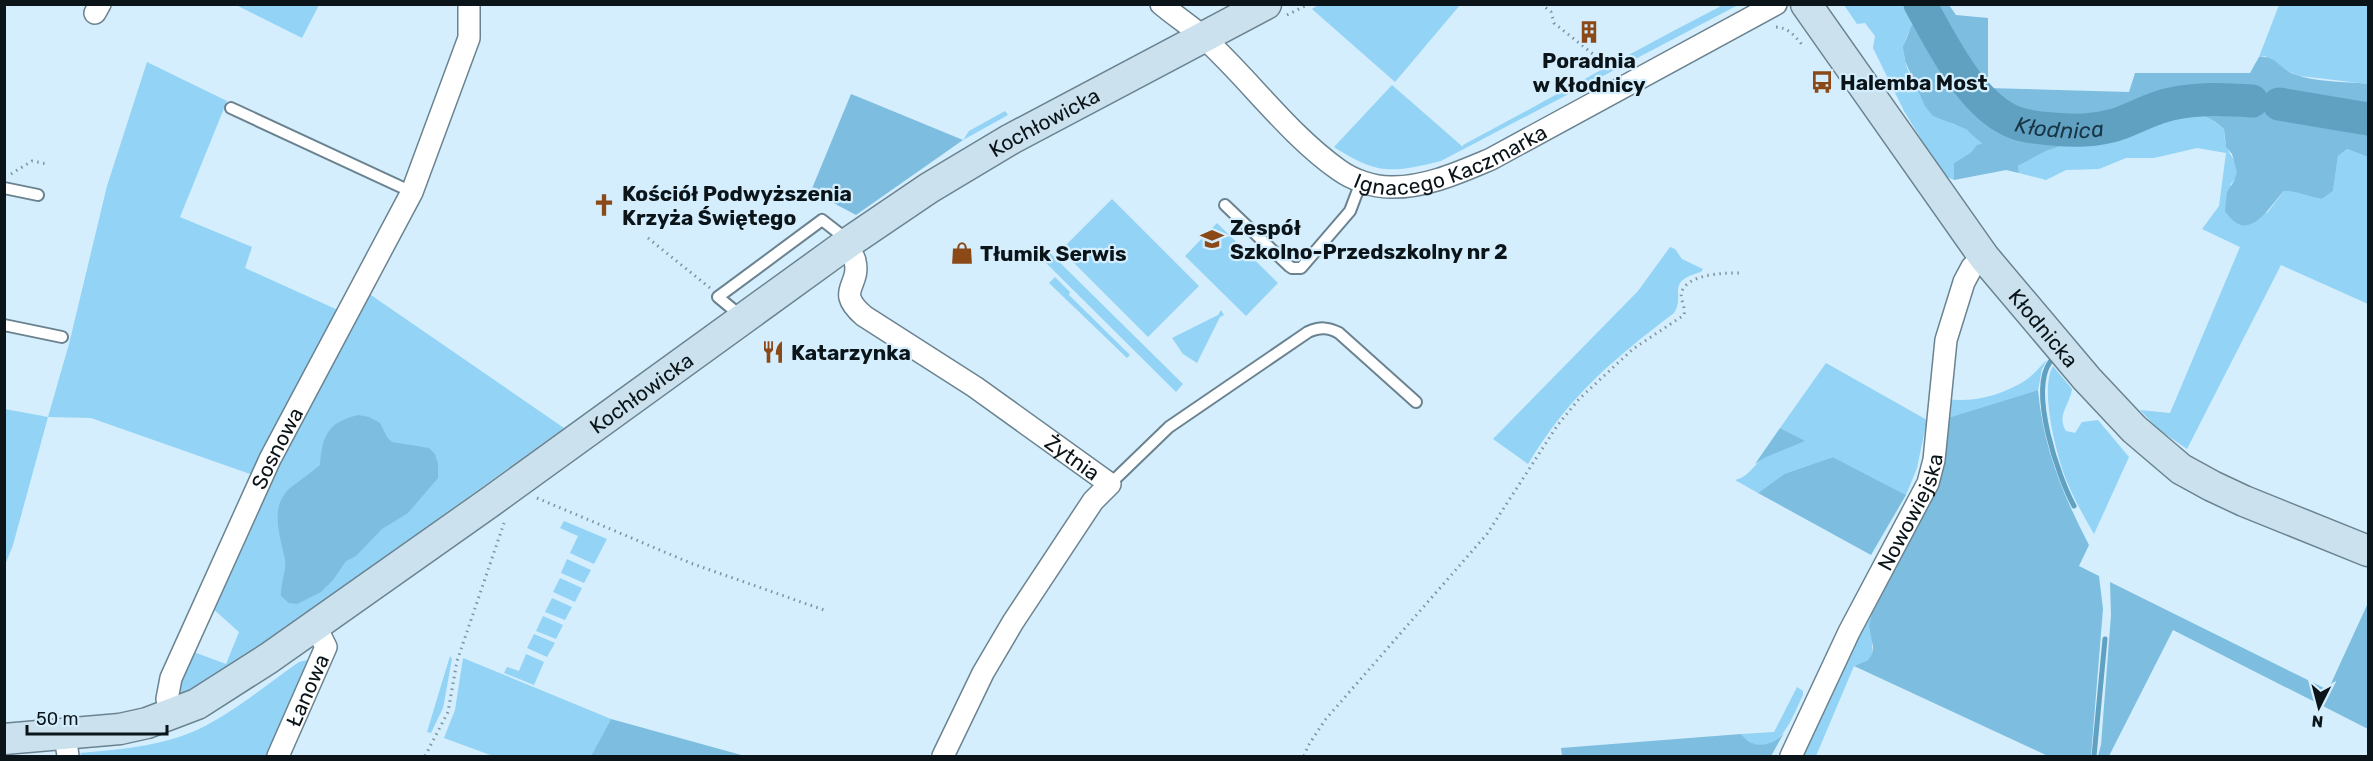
<svg xmlns="http://www.w3.org/2000/svg" width="2373" height="761" viewBox="0 0 2373 761" font-family="Rubik,sans-serif">
<rect width="100%" height="100%" fill="#d4eefd"/>
<g fill="#93d3f5">
<polygon points="1320,4 1460,4 1460,5 1395,82 1312,9"/>
<polygon points="236,5 319,5 302,38"/>
<path d="M1723 5H1738L1441 161C1393 173 1377 175 1334 147L1392 85 1463 147V145C1550 99 1635 50 1723 5Z"/>
<path d="M1844 5H1914L1921 15C1913 24 1905 35 1904 48 1901 73 1930 107 1949 122 1954 126 1961 125 1966 129 1972 133 1977 140 1983 145L1974 148 1970 153 1954 163V180L1947 177 1941 172 1904 111 1873 48 1875 36 1865 23 1857 24Z"/>
<polygon points="2279,5 2368,5 2368,84 2300,76 2285,70 2265,56 2259,57"/>
<polygon points="147,62 227,101 180,217 252,247 245,268 340,311 253,475 91,418 48,417 13,545 5,565 5,409 48,417 69,344 107,186"/>
<polygon points="1005,111 1008,115 963,140 969,131"/>
<path d="M2182 111 2204 114 2224 129C2225 134 2224 140 2226 145 2230 159 2247 169 2230 185L2267 213 2284 191C2298 191 2308 197 2322 199L2333 191 2338 156 2347 149 2368 157V304L2281 265 2187 449 2158 429 2140 410 2170 413 2240 247 2202 229 2219 206 2226 153 2197 148 2154 158H2126L2099 169 2066 170 2046 180 2019 173 2018 166 2046 151 2068 144 2108 138Z"/>
<polygon points="1112,199 1199,286 1148,337 1061,250"/>
<polygon points="1217,223 1278,283 1246,316 1185,256"/>
<polygon points="1040,243 1183,384 1176,392 1033,250"/>
<path d="M1670 247 1675 249 1682 259 1703 269 1701 272C1664 282 1686 294 1674 313 1611 361 1570 395 1528 464L1493 439 1638 291Z"/>
<polygon points="1055,277 1070,292 1069,295 1130,355 1127,358 1049,283"/>
<polygon points="368,293 564,428 196,693 189,696 181,694 179,688 191,651 226,664 239,632 211,607 280,461"/>
<polygon points="1221,310 1224,315 1220,317 1197,363 1183,354 1172,338 1218,315"/>
<path d="M2047 360 2042 369 2038 390 1944 419 1946 399C1973 403 2003 395 2026 380 2034 375 2040 366 2047 360Z"/>
<path d="M1826 363 1927 420 1917 468 1906 495 1833 457 1784 474 1758 493 1735 480C1749 477 1753 465 1764 458 1776 450 1791 446 1804 441L1780 428Z"/>
<path d="M2053 366 2072 389C2070 405 2056 415 2066 431L2075 433 2082 422 2098 420 2129 457 2094 534C2085 518 2075 501 2068 484 2057 459 2039 389 2053 366Z"/>
<polygon points="564,521 607,539 594,564 570,553 578,536 560,528"/>
<polygon points="567,559 591,570 584,583 561,573"/>
<polygon points="560,578 582,588 575,602 553,592"/>
<polygon points="1878,592 1872,616 1872,654 1868,660 1854,666 1816,756 1800,756"/>
<polygon points="552,598 572,607 565,620 545,612"/>
<polygon points="543,616 563,625 556,639 536,631"/>
<polygon points="534,634 555,643 547,657 527,648"/>
<polygon points="526,654 544,662 534,685 504,673 507,667 519,671"/>
<polygon points="450,656 452,659 443,708 431,733 427,732"/>
<polygon points="463,658 611,719 591,756 493,756 444,738 455,710"/>
<path d="M307 660 308 673 271 756H82L80 753C123 749 168 746 207 725 238 709 270 682 299 662Z"/>
<path d="M1797 687 1803 691V695C1794 713 1779 758 1752 743 1747 740 1744 739 1741 734L1774 732Z"/>
</g>
<g fill="#7dbddf">
<path d="M1939 5H1949L1956 15 1988 18V88L2129 92 2135 73H2250L2259 57C2276 55 2279 69 2294 74 2317 83 2345 81 2368 84V157L2347 149 2338 156 2333 191 2322 199C2308 197 2298 191 2284 191 2268 208 2248 246 2225 211L2227 192 2234 181 2237 172 2232 154 2226 147 2224 129C2211 118 2200 111 2182 111L2108 138 2068 144 2046 151 2018 166 2019 173 2006 170 1954 180V163L1970 153 1977 145 1982 144 1966 129 1933 116 1925 106 1905 61 1903 47 1911 27 1921 15Z"/>
<polygon points="851,94 861,98 963,140 856,215 811,191"/>
<path d="M2038 390C2043 447 2063 495 2089 545L2079 566 2099 576 2103 609 2091 756H2048L1854 666 1868 660 1872 654 1873 647 1869 625 1878 592 1944 419Z"/>
<path d="M358 415 369 417 380 423 387 437 392 442 429 448 435 454 438 464V478L408 513 382 529 356 556 346 561 333 580 321 592 297 604 289 603 281 596C280 584 287 572 285 559 280 535 269 507 290 488 300 480 311 473 320 465 322 436 328 422 358 415Z"/>
<polygon points="1780,428 1805,441 1766,457 1755,464"/>
<polygon points="1833,457 1906,495 1871,555 1758,493 1784,474"/>
<polygon points="2110,582 2328,690 2368,603 2368,729 2173,630 2109,756 2098,756 2101,745 2111,615"/>
<polygon points="611,719 745,756 591,756"/>
<path d="M1784 733 1771 756H1562L1561 748 1741 734C1753 750 1772 747 1784 733Z"/>
</g>
<g fill="none" stroke-linecap="round" stroke-linejoin="round">
<g stroke="#60a0c1" stroke-width="5">
<polyline points="2156,108 2160,122"/>
<path d="M2050 362C2029 392 2058 476 2074 506"/>
<polyline points="2094,756 2105,639"/>
</g>
<g stroke="#60a0c1" stroke-width="33">
<path id="s1" d="M1920 4C1942 43 1972 107 2016 123 2028 127 2040 128 2052 129 2075 131 2093 131 2115 125 2134 119 2151 108 2171 104 2199 98 2224 99 2252 101"/>
<polyline points="2279,104 2368,119"/>
</g>
<g stroke="#6b8390" stroke-width="14">
<g id="lane">
<polyline points="231,108 412,192"/>
<polyline points="4,188 38,195"/>
<polyline points="1225,205 1289,266 1292,268 1301,268 1350,211 1361,182"/>
<polyline points="741,316 718,297 822,220 849,241"/>
<polyline points="4,325 62,337"/>
<path d="M1110 484 1169 427 1308 332C1320 327 1328 327 1339 333L1416 402"/>
</g>
</g>
<g stroke="#6b8390" stroke-width="24">
<g id="street">
<path id="s2" d="M1161 4C1175 16 1191 26 1204 38 1249 79 1289 135 1339 170 1353 180 1373 187 1390 187 1425 188 1460 172 1491 159L1776 4"/>
<polyline points="95,13 100,4"/>
<path id="s3" d="M845 245C848 250 854 255 855 261 861 287 834 290 864 316L975 387 1110 484 1093 501 1013 622 983 673 943 756"/>
<path id="s4" d="M171 715 167 699 171 678 270 459 412 192 469 38V4"/>
<polyline points="65,735 68,756"/>
<path id="s5" d="M278 756 326 647 315 625"/>
<path id="s6" d="M1791 756 1849 632 1928 483 1934 460 1946 340 1964 282 1972 267 1984 257"/>
</g>
</g>
<g stroke="#6b8390" stroke-width="33">
<g id="secondary">
<path id="s7" d="M1806 4 1984 257 2087 379 2134 429 2181 469 2212 486 2244 501 2368 551"/>
<path id="s8" d="M4 739 120 729 147 723 197 704 269 658 490 502 845 245 929 188 1011 139 1266 4"/>
</g>
</g>
<g stroke="#80939e" stroke-width="3" stroke-dasharray="1.5 4.5" stroke-linecap="butt">
<polyline points="1541,4 1551,12 1554,23 1613,70"/>
<polyline points="1287,15 1309,4"/>
<path d="M1776 27C1789 28 1795 36 1803 46"/>
<polyline points="11,174 32,161 47,164"/>
<polyline points="648,238 710,288"/>
<polyline points="537,498 693,564 824,610"/>
<polyline points="425,756 448,712 457,661 504,523"/>
<path d="M1304 756 1308 746 1325 720 1487 534 1557 426 1579 399 1633 349 1684 315C1686 307 1679 298 1682 291 1690 273 1726 273 1741 273"/>
</g>
<use href="#lane" stroke="#fff" stroke-width="10"/>
<use href="#street" stroke="#fff" stroke-width="21"/>
<use href="#secondary" stroke="#cbe2ee" stroke-width="30"/>
</g>
<defs>
<g id="building-bare" transform="scale(1.8)"><path d="M-4-6H4V6H1V3H-1V6H-4ZM-2.5-4.3h1.7v1.8h-1.7ZM.8-4.3h1.7v1.8H.8ZM-2.5-1h1.7V.8h-1.7ZM.8-1h1.7V.8H.8Z" fill="#8b4918" stroke="#d4eefd" stroke-width="2.5" paint-order="stroke"/></g>
<g id="bus-bare" transform="scale(1.8)"><path d="M-5-6H5V4H4V6H2V4H-2V6H-4V4H-5ZM-3.5-4V0h7V-4ZM-3.5 1.2v1.5H-2V1.2ZM2 1.2v1.5H3.5V1.2Z" fill="#8b4918" stroke="#d4eefd" stroke-width="2.5" paint-order="stroke"/></g>
<g id="church-bare" transform="scale(1.8)"><path d="M-1.2-6h2.4v3.5h3.3v2.4h-3.3V6h-2.4V-.1h-3.3v-2.4h3.3Z" fill="#8b4918" stroke="#d4eefd" stroke-width="2.5" paint-order="stroke"/></g>
<g id="school-bare" transform="scale(1.8)"><path d="M0-5L7-2L0 1L-7-2ZM-4 1L0 2.5L4 1V4Q0 6-4 4Z" fill="#8b4918" stroke="#d4eefd" stroke-width="2.5" paint-order="stroke"/></g>
<g id="shop-bare" transform="scale(1.8)"><path d="M-5-2.5h2.3a2.7 3.5 0 0 1 5.4 0H5L5.5 6h-11ZM-1.5-2.5h3a1.5 2.3 0 0 0-3 0Z" fill="#8b4918" stroke="#d4eefd" stroke-width="2.5" paint-order="stroke"/></g>
<g id="restaurant-bare" transform="scale(1.8)"><path d="M-5-6h1v4h1v-4h1v4h1v-4h1v5L-1.5 .5V6h-2V.5L-5-1ZM5-6V6H3V1.5H1.5Q1.5-4 5-6Z" fill="#8b4918" stroke="#d4eefd" stroke-width="2.5" paint-order="stroke"/></g>
</defs>
<g fill-rule="evenodd">
<use href="#building-bare" x="1589" y="32"/>
<use href="#bus-bare" x="1822" y="82"/>
<use href="#church-bare" x="604" y="205"/>
<use href="#school-bare" x="1212" y="239"/>
<use href="#shop-bare" x="962" y="253"/>
<use href="#restaurant-bare" x="773" y="352"/>
</g>
<g text-anchor="middle" dominant-baseline="central" stroke-width="4.5" stroke-linejoin="round" paint-order="stroke">
<g font-size="21" font-weight="bold" fill="#0a1419" stroke="#d4eefd" text-anchor="start">
<text x="1589" y="60" text-anchor="middle">Poradnia<tspan x="1589" dy="24">w Kłodnicy</tspan></text>
<text x="1840" y="82">Halemba Most</text>
<text x="622" y="193">Kościół Podwyższenia<tspan x="622" dy="24">Krzyża Świętego</tspan></text>
<text x="1230" y="227">Zespół<tspan x="1230" dy="24">Szkolno-Przedszkolny nr 2</tspan></text>
<text x="980" y="253">Tłumik Serwis</text>
<text x="791" y="352">Katarzynka</text>
</g>
<g font-size="21" fill="#0a1419" stroke="#d4eefd">
<text stroke="none"><textPath href="#s8" startOffset="1226">Kochłowicka</textPath></text>
<text stroke="none"><textPath href="#s2" startOffset="364">Ignacego Kaczmarka</textPath></text>
<text stroke="none"><textPath href="#s7" startOffset="402">Kłodnicka</textPath></text>
<text stroke="none"><textPath href="#s8" startOffset="740">Kochłowicka</textPath></text>
<text stroke="none"><textPath href="#s4" startOffset="291">Sosnowa</textPath></text>
<text stroke="none"><textPath href="#s3" startOffset="332">Żytnia</textPath></text>
<text stroke="none"><textPath href="#s6" startOffset="272">Nowowiejska</textPath></text>
<text stroke="none"><textPath href="#s5" startOffset="72">Łanowa</textPath></text>
</g>
<g font-size="22" font-style="italic" fill="#173544" stroke="#d4eefd">
<text stroke="none"><textPath href="#s1" startOffset="200">Kłodnica</textPath></text>
</g>
</g>
<rect width="2373" height="761" fill="none" stroke="#0a1419" stroke-width="12"/>
<g transform="translate(2319 707) rotate(186)" stroke="#d4eefd" stroke-width="4.5" paint-order="stroke">
<path d="M0-4.5L10 22L0 15L-10 22Z" fill="#0a1419"/>
<text y="-9" font-size="16" font-weight="bold" text-anchor="middle" fill="#0a1419">N</text>
</g>
<path d="M27 725v9h140v-9" fill="none" stroke="#0a1419" stroke-width="3"/>
<text x="36" y="725" font-size="18" fill="#0a1419" stroke="#d4eefd" stroke-width="4.5" paint-order="stroke">50 m</text>
</svg>
